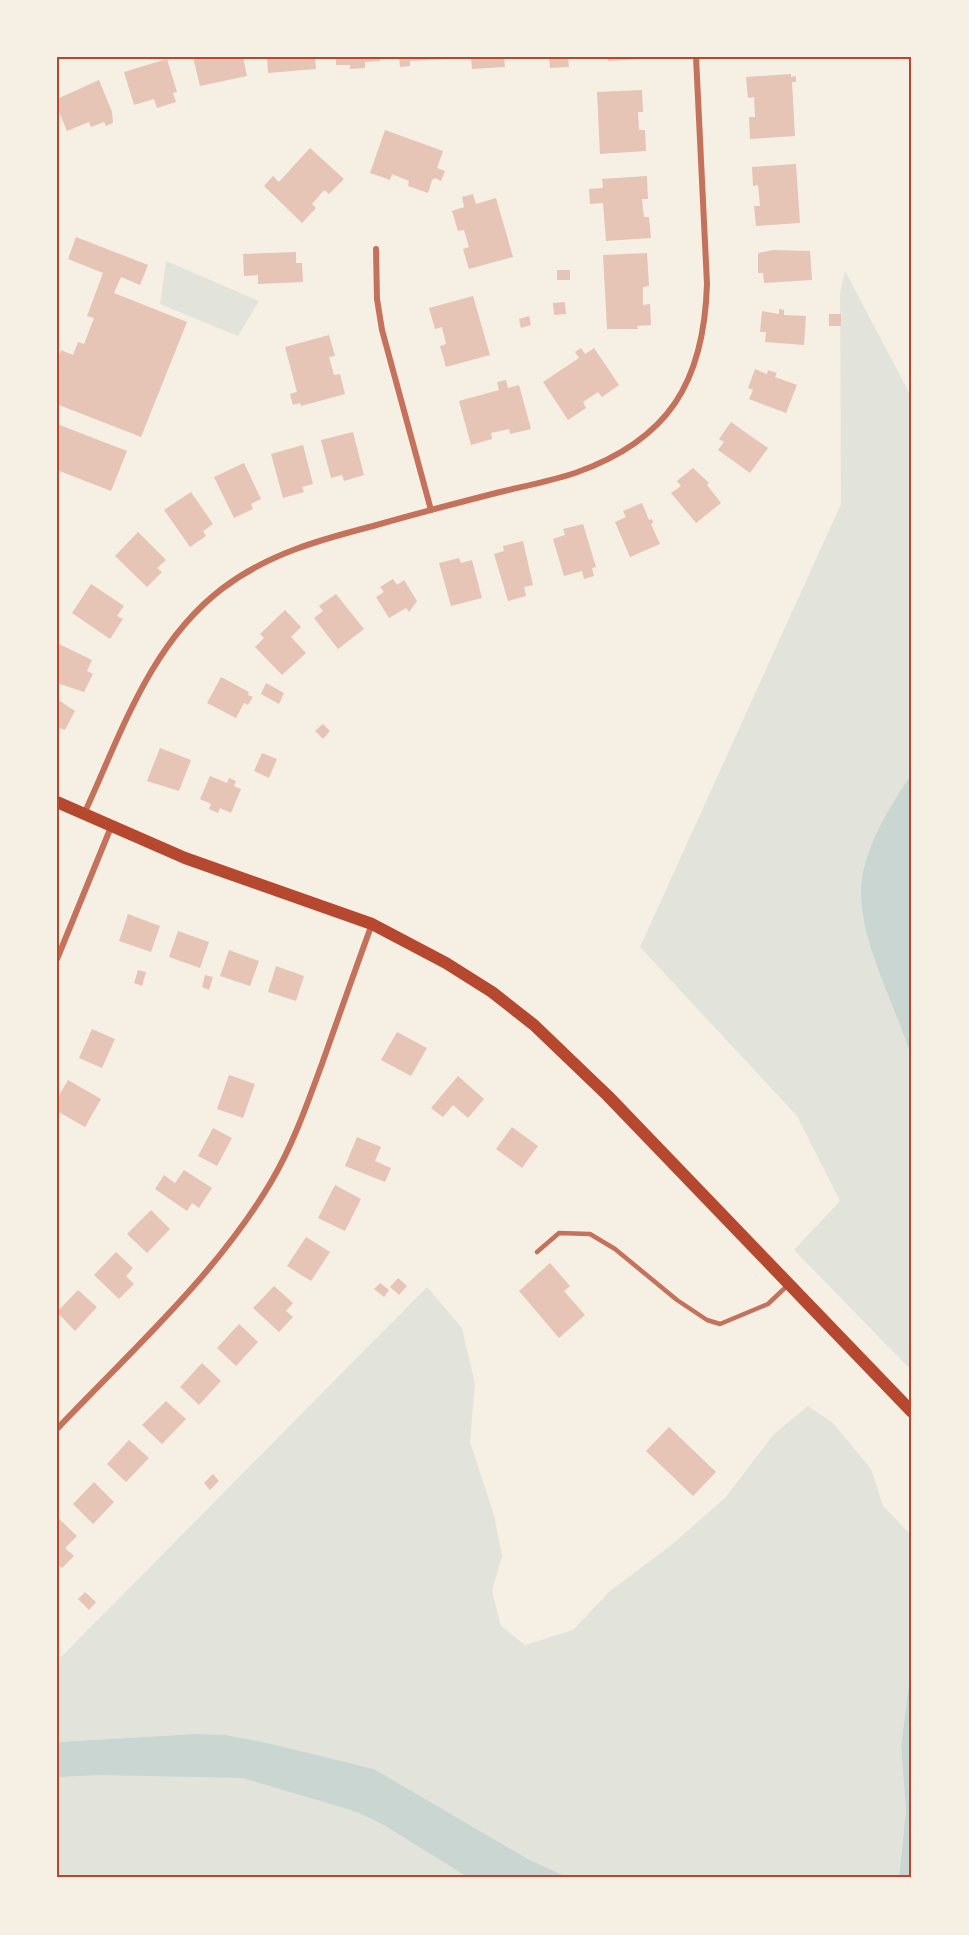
<svg xmlns="http://www.w3.org/2000/svg" width="969" height="1935" viewBox="0 0 969 1935" font-family="'Alegreya Sans',sans-serif">
<rect width="100%" height="100%" fill="#f6efe4"/>
<g fill="#e2e4dc">
<polygon points="166,261 259,301 238,336 160,304"/>
<polygon points="845,271 912,398 912,1371 794,1250 840,1201 797,1116 640,947 841,504 840,293"/>
<polygon points="427,1287 462,1328 475,1384 470,1442 494,1515 502,1556 492,1591 501,1626 525,1645 573,1630 610,1591 670,1546 725,1498 774,1434 808,1406 833,1423 871,1469 883,1506 912,1536 912,1661 901,1746 906,1810 899,1878 569,1878 528,1859 374,1769 226,1735 195,1734 57,1742 57,1654 61,1657"/>
<polygon points="57,1757 249,1764 517,1878 57,1878"/>
</g>
<g fill="#c9d6d2">
<path d="M912 774V1059C896 1002 847 924 865 864 874 832 893 801 912 774Z"/>
<polygon points="912,1661 912,1878 899,1878 906,1810 901,1746"/>
<polygon points="195,1734 226,1735 271,1744 374,1769 528,1859 569,1878 469,1878 384,1825 357,1812 243,1778 99,1775 57,1777 57,1742"/>
</g>
<g fill="#e6c5b7">
<polygon points="193,57 243,57 247,76 200,86"/>
<polygon points="267,57 315,57 316,69 268,73"/>
<polygon points="336,57 380,57 380,61 365,62 365,68 350,69 350,65 336,65"/>
<polygon points="399,57 443,57 443,59 410,61 410,66 400,67"/>
<polygon points="471,57 504,57 505,67 472,69"/>
<polygon points="549,57 568,57 569,67 550,68"/>
<polygon points="608,57 641,57 641,59 608,61"/>
<polygon points="167,59 177,92 173,93 176,102 157,108 154,99 134,105 124,72"/>
<polygon points="791,74 791,77 796,76 796,82 792,82 795,136 750,139 749,117 755,117 754,97 748,98 746,77"/>
<polygon points="99,80 112,112 113,123 106,126 104,122 91,127 89,122 67,131 57,107 57,99"/>
<polygon points="642,90 643,112 638,112 639,130 645,130 646,151 600,154 597,92"/>
<polygon points="385,130 443,151 437,168 445,171 441,181 435,178 432,180 428,193 408,186 409,181 392,174 390,180 370,173"/>
<polygon points="310,148 344,179 329,194 324,190 312,204 316,208 302,223 264,186 273,176 279,182"/>
<polygon points="796,164 800,223 756,226 754,206 760,206 758,185 753,186 752,167"/>
<polygon points="647,176 648,199 642,199 644,217 649,217 651,238 606,241 603,203 590,204 589,189 603,188 602,179"/>
<polygon points="473,194 476,204 496,198 513,257 469,269 463,249 469,247 464,230 458,231 452,211 464,207 462,197"/>
<polygon points="76,237 148,265 140,285 121,277 114,293 187,322 141,437 59,405 57,409 57,362 61,350 73,355 78,342 84,344 94,318 87,316 103,273 68,259"/>
<polygon points="773,250 810,251 812,280 764,283 763,273 758,273 758,253"/>
<polygon points="296,252 296,263 302,263 303,282 258,284 258,275 244,276 243,254"/>
<polygon points="647,253 649,286 643,287 643,305 650,304 651,325 637,326 638,329 607,329 603,255"/>
<rect x="557" y="270" width="13" height="10"/>
<polygon points="473,296 490,355 446,367 440,346 446,344 442,327 435,329 429,308"/>
<polygon points="565,302 566,314 554,315 553,303"/>
<polygon points="779,309 784,310 784,315 806,316 804,345 765,342 766,332 760,332 762,311 779,314"/>
<rect x="829" y="314" width="12" height="12"/>
<polygon points="529,316 531,325 521,328 519,319"/>
<polygon points="329,335 335,356 329,357 334,375 340,374 345,394 301,406 300,403 293,405 290,394 297,392 285,347"/>
<polygon points="581,348 585,354 594,348 619,385 602,397 598,392 583,402 586,408 568,420 543,382 579,358 575,352"/>
<polygon points="755,369 767,374 768,370 777,373 775,377 797,385 786,413 749,399 753,390 748,388"/>
<polygon points="506,380 508,388 519,385 531,429 510,434 509,429 491,433 492,439 471,445 459,401 499,390 497,382"/>
<polygon points="731,422 768,448 750,473 718,450 724,442 719,439"/>
<polygon points="57,424 127,451 111,491 57,470"/>
<polygon points="353,432 364,475 344,481 342,475 331,478 321,440"/>
<polygon points="303,445 313,484 302,487 304,492 283,498 271,454"/>
<polygon points="244,463 261,499 251,504 253,509 234,518 214,477"/>
<polygon points="693,468 709,483 707,485 721,503 696,523 671,493 681,486 677,481"/>
<polygon points="191,492 213,524 203,531 206,536 190,547 164,510"/>
<polygon points="642,503 649,520 652,519 653,523 651,524 660,544 630,557 615,522 626,517 623,511"/>
<polygon points="583,524 596,567 592,568 594,576 584,579 582,571 564,576 553,539 565,535 563,529"/>
<polygon points="138,532 166,560 157,568 162,572 147,587 115,556"/>
<polygon points="523,541 533,585 524,587 526,596 508,601 494,554 504,551 503,546"/>
<polygon points="459,558 461,563 472,560 482,598 451,606 439,563"/>
<polygon points="393,579 397,585 404,580 417,601 409,612 406,608 389,618 376,597 384,592 380,587"/>
<polygon points="91,584 124,606 117,616 123,619 110,639 72,613"/>
<polygon points="336,594 364,629 338,649 314,618 323,611 319,606"/>
<polygon points="285,610 301,627 291,637 306,653 282,675 255,647 264,638 260,634"/>
<polygon points="57,643 92,660 87,671 93,674 84,692 57,683"/>
<polygon points="221,677 249,692 248,695 253,697 248,705 244,703 236,718 207,703"/>
<polygon points="266,683 284,693 279,704 261,694"/>
<polygon points="57,699 75,711 65,730 59,728 57,732"/>
<polygon points="323,724 330,731 323,739 315,731"/>
<polygon points="160,748 191,760 179,791 147,781"/>
<polygon points="262,753 277,759 269,778 254,771"/>
<polygon points="210,776 227,783 229,778 236,781 234,786 241,789 231,813 220,808 218,813 209,809 211,804 200,799"/>
<polygon points="128,914 160,926 151,952 119,941"/>
<polygon points="178,931 209,942 200,968 169,957"/>
<polygon points="229,950 259,961 250,986 220,976"/>
<polygon points="276,966 304,976 296,1001 268,992"/>
<polygon points="138,970 146,972 142,986 134,983"/>
<polygon points="205,975 213,977 209,990 202,987"/>
<polygon points="92,1029 115,1039 102,1068 79,1058"/>
<polygon points="397,1032 427,1048 411,1076 381,1060"/>
<polygon points="229,1075 255,1084 243,1118 217,1109"/>
<polygon points="458,1076 484,1099 468,1118 453,1105 443,1117 431,1108"/>
<polygon points="68,1080 101,1099 85,1127 57,1111 57,1099"/>
<polygon points="512,1127 538,1146 522,1168 496,1149"/>
<polygon points="213,1128 232,1138 217,1166 198,1156"/>
<polygon points="357,1137 381,1147 375,1161 391,1168 385,1182 345,1166"/>
<polygon points="184,1170 212,1188 199,1208 192,1203 187,1211 155,1189 164,1175 175,1183"/>
<polygon points="335,1185 361,1199 345,1231 318,1218"/>
<polygon points="151,1210 170,1229 147,1253 127,1234"/>
<polygon points="306,1237 330,1252 311,1281 287,1266"/>
<polygon points="116,1252 133,1268 126,1276 134,1284 119,1299 94,1275"/>
<polygon points="550,1263 570,1286 564,1291 585,1315 559,1338 519,1291"/>
<polygon points="398,1278 407,1286 399,1295 390,1287"/>
<polygon points="380,1283 389,1290 384,1297 374,1289"/>
<polygon points="274,1286 293,1303 286,1311 293,1317 279,1332 253,1308"/>
<polygon points="78,1290 97,1307 75,1331 57,1312"/>
<polygon points="239,1324 258,1342 236,1366 217,1348"/>
<polygon points="202,1363 221,1381 199,1405 180,1387"/>
<polygon points="166,1401 186,1419 162,1444 142,1425"/>
<polygon points="669,1427 716,1472 693,1496 646,1451"/>
<polygon points="129,1440 149,1458 126,1482 107,1464"/>
<polygon points="213,1474 219,1481 210,1490 204,1483"/>
<polygon points="94,1482 114,1502 93,1524 73,1504"/>
<polygon points="57,1517 77,1536 65,1548 74,1556 62,1568 57,1564"/>
<polygon points="85,1592 96,1602 89,1610 78,1599"/>
</g>
<g fill="none" stroke-linecap="round" stroke-linejoin="round">
<polyline stroke="#c5725c" stroke-width="4.5" points="537,1252 559,1233 590,1234 615,1249 677,1300 707,1320 720,1324 768,1304 789,1284"/>
<g stroke="#c5725c" stroke-width="6">
<polyline points="376,249 377,299 382,330 431,510"/>
<path d="M84 814C121 734 150 643 223 588 268 554 319 540 373 526 415 514 457 503 500 492 525 486 551 481 575 473 669 440 704 382 707 284L696 57"/>
<polyline points="57,959 111,827"/>
<path d="M57 1429C130 1352 217 1274 271 1182 293 1145 308 1102 323 1061 339 1016 355 970 372 924"/>
</g>
<polyline stroke="#b5482f" stroke-width="12" points="57,802 185,858 372,924 446,963 492,992 534,1025 608,1096 912,1412"/>
</g>
<rect width="969" height="1935" fill="none" stroke="#f6efe4" stroke-width="117"/>
<rect x="58" y="58" width="852" height="1818" fill="none" stroke="#b5482f" stroke-width="2"/>
</svg>
